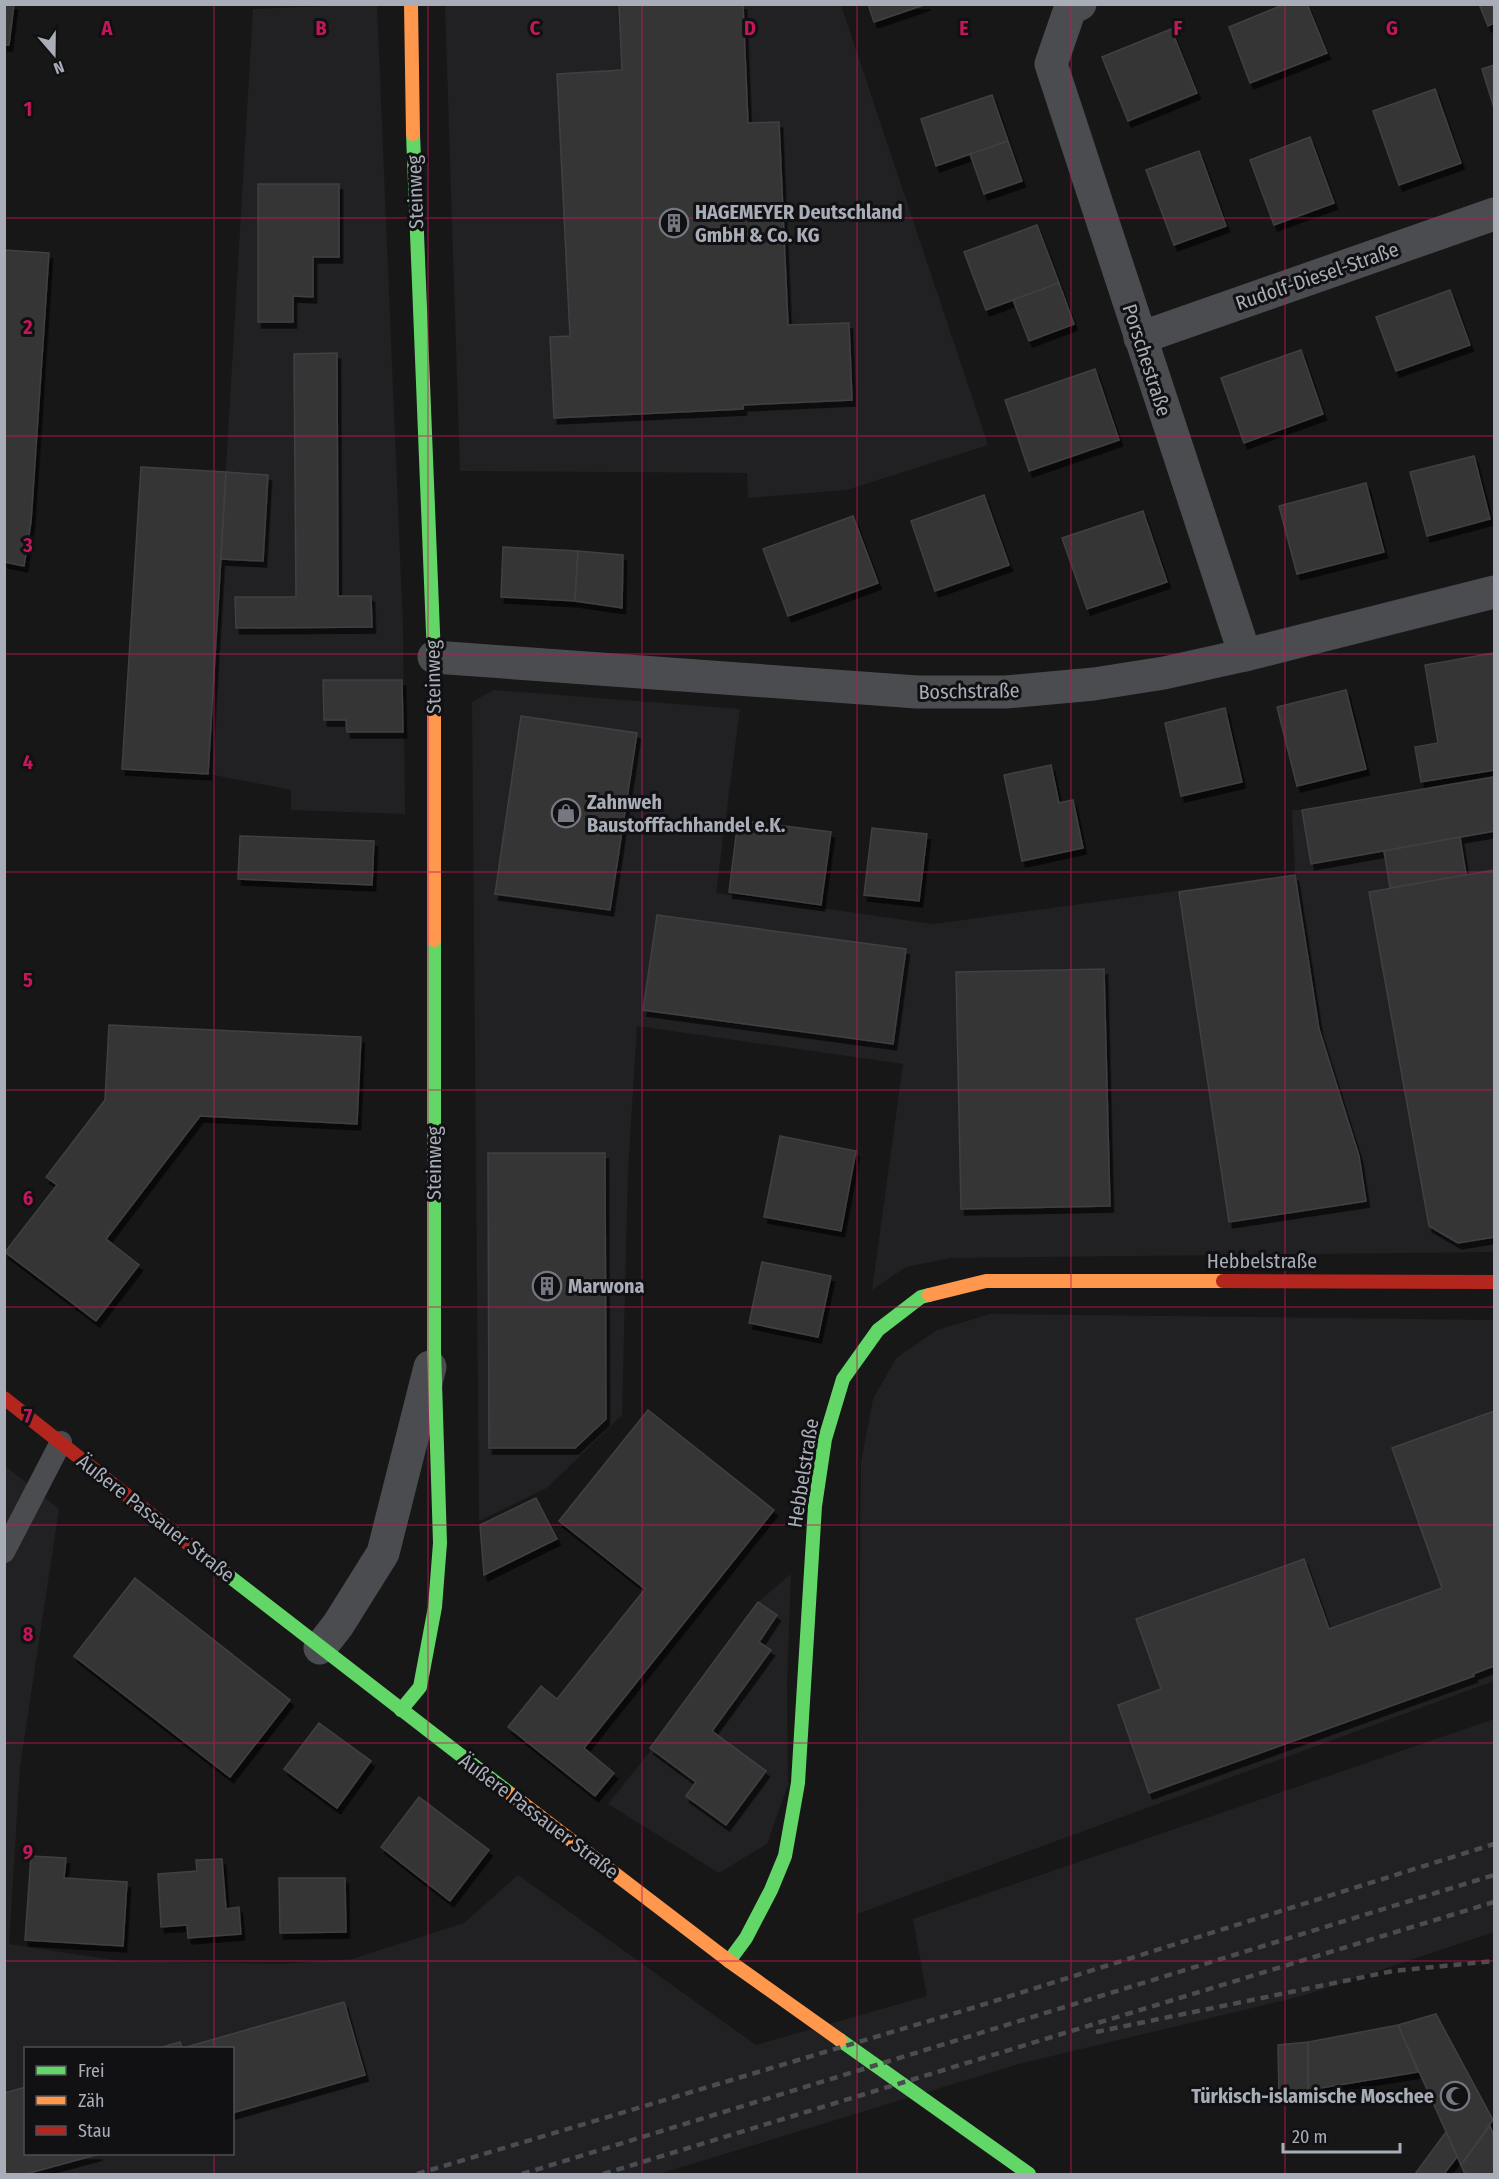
<svg xmlns="http://www.w3.org/2000/svg" width="1499" height="2179" viewBox="0 0 1499 2179" font-family="'Fira Sans Condensed',sans-serif">
<defs>
<filter id="shadow"><feDropShadow dx="3.5" dy="6" stdDeviation="0" flood-color="#0009"/></filter>
</defs>
<rect width="100%" height="100%" fill="#171717"/>
<g fill="#212123" fill-rule="evenodd">
<polygon points="352,5 377,5 403,626 405,814 291,810 291,790 208,774 253,9"/>
<polygon points="445,5 841,5 988,445 847,490 748,498 747,473 460,471"/>
<polygon points="494,690 740,709 716,893 933,924 1295,875 1292,810 1302,810 1494,777 1494,1252 951,1258 906,1267 872,1290 903,1064 637,1026 628,1171 622,1415 547,1488 479,1521 472,702"/>
<polygon points="990,1314 1494,1320 1494,1681 857,1914 861,1462 873,1399 896,1358 937,1330"/>
<path d="M4 1465 59 1509 20 1767 9 1944 120 1961 282 1964 352 1959 464 1923 518 1875 756 2045 927 1996 913 1919 1494 1719V1932L1306 1995 1019 2064 659 2174H5ZM26 2048H232V2154H26Z"/>
<polygon points="791,1574 787,1682 788,1785 767,1844 719,1873 608,1804 652,1749 758,1602"/>
</g>
<g fill="#353536" stroke="#3f4043" stroke-width="1.5" filter="url(#shadow)">
<polygon points="4,4 14,4 9,45 4,45"/>
<polygon points="619,4 743,4 748,123 779,122 788,325 849,323 852,400 743,405 743,409 554,418 550,337 570,336 557,74 622,70"/>
<polygon points="868,4 927,4 874,22"/>
<polygon points="1285,4 1307,4 1327,53 1250,83 1229,27"/>
<polygon points="1479,4 1494,4 1494,23 1488,26"/>
<polygon points="1171,29 1197,93 1128,121 1102,57"/>
<polygon points="1494,65 1494,108 1482,69"/>
<polygon points="1435,89 1461,163 1399,185 1373,111"/>
<polygon points="992,95 1008,141 936,166 921,119"/>
<polygon points="1310,137 1334,203 1274,225 1250,160"/>
<polygon points="1008,141 1022,181 984,194 970,154"/>
<polygon points="1199,151 1226,226 1174,245 1146,170"/>
<polygon points="258,184 339,184 339,257 313,257 313,297 293,296 293,322 258,322"/>
<polygon points="1037,225 1059,283 986,310 964,252"/>
<polygon points="4,250 49,253 31,522 24,566 4,562"/>
<polygon points="1059,283 1074,324 1029,341 1013,300"/>
<polygon points="1450,290 1470,345 1396,371 1376,317"/>
<polygon points="1301,350 1323,414 1244,443 1221,378"/>
<polygon points="337,353 338,596 371,596 372,627 236,628 235,597 296,597 294,354"/>
<polygon points="1095,369 1119,440 1029,471 1005,400"/>
<polygon points="1474,456 1490,519 1427,536 1410,472"/>
<polygon points="141,467 226,472 208,774 122,769"/>
<polygon points="226,472 268,475 263,561 221,559"/>
<polygon points="1366,483 1384,552 1297,574 1279,506"/>
<polygon points="984,495 1009,565 935,591 911,521"/>
<polygon points="1143,511 1167,582 1087,609 1062,538"/>
<polygon points="853,516 878,583 788,616 763,549"/>
<polygon points="503,547 578,551 575,601 501,597"/>
<polygon points="578,551 623,555 622,608 575,601"/>
<polygon points="1494,653 1494,770 1421,782 1415,747 1438,743 1425,665"/>
<polygon points="323,680 402,680 403,732 347,732 346,720 324,720"/>
<polygon points="1346,690 1366,769 1297,786 1277,707"/>
<polygon points="1225,708 1242,782 1181,796 1165,723"/>
<polygon points="521,716 637,733 610,910 495,894"/>
<polygon points="1051,765 1059,803 1073,800 1083,848 1022,861 1004,775"/>
<polygon points="1494,777 1494,831 1311,864 1302,810"/>
<polygon points="738,820 831,832 821,905 729,892"/>
<polygon points="872,828 927,834 919,901 864,895"/>
<polygon points="240,836 374,841 372,885 238,879"/>
<polygon points="1460,837 1466,875 1390,888 1384,851"/>
<polygon points="1494,870 1494,1237 1458,1243 1429,1226 1369,892"/>
<polygon points="1295,875 1319,1029 1359,1156 1366,1201 1229,1222 1179,892"/>
<polygon points="657,915 906,949 893,1044 643,1010"/>
<polygon points="1104,969 1110,1206 961,1209 956,972"/>
<polygon points="109,1025 361,1037 357,1124 200,1116 106,1239 139,1265 96,1321 5,1252 57,1185 46,1177 105,1100"/>
<polygon points="780,1136 856,1151 841,1231 764,1217"/>
<polygon points="488,1153 605,1153 606,1419 575,1448 489,1448"/>
<polygon points="762,1262 831,1276 818,1337 749,1323"/>
<polygon points="648,1410 774,1510 584,1748 614,1773 595,1796 508,1727 541,1686 557,1699 645,1589 559,1521"/>
<polygon points="1494,1411 1494,1666 1473,1674 1474,1676 1149,1793 1118,1705 1161,1689 1136,1619 1304,1559 1329,1629 1442,1588 1392,1448"/>
<polygon points="536,1498 557,1539 484,1575 480,1525"/>
<polygon points="135,1578 290,1700 230,1777 74,1656"/>
<polygon points="758,1602 777,1615 759,1642 771,1650 712,1731 766,1771 726,1825 686,1796 696,1782 650,1748"/>
<polygon points="319,1723 371,1761 337,1808 284,1769"/>
<polygon points="419,1797 489,1850 450,1901 381,1847"/>
<polygon points="31,1856 66,1858 64,1878 127,1882 123,1946 25,1940"/>
<polygon points="222,1859 226,1909 239,1907 241,1934 188,1938 187,1925 161,1927 158,1874 197,1871 196,1860"/>
<polygon points="279,1878 345,1878 346,1932 280,1933"/>
<polygon points="344,2002 365,2075 232,2113 232,2048 183,2048"/>
<polygon points="1436,2014 1493,2120 1461,2165 1398,2025"/>
<polygon points="1398,2025 1418,2072 1308,2090 1308,2042"/>
<polygon points="180,2042 182,2048 159,2048"/>
<polygon points="1308,2042 1308,2090 1279,2096 1278,2045"/>
<polygon points="26,2087 26,2154 99,2154 26,2174 4,2174 4,2093"/>
<polygon points="1490,2126 1494,2137 1494,2174 1465,2174 1461,2165"/>
<polygon points="1446,2132 1457,2157 1444,2174 1415,2174"/>
</g>
<g fill="none" stroke-linecap="round" stroke-linejoin="round">
<polyline stroke="#4b4c50" stroke-width="22" points="4,1552 61,1442"/>
<g stroke="#4b4c50" stroke-width="33">
<polyline points="1080,4 1070,9 1051,64 1245,655"/>
<polyline points="1140,338 1494,214"/>
<polyline points="434,657 917,692 1006,692 1094,684 1164,673 1245,655 1494,592"/>
<polyline points="320,1648 338,1625 383,1553 430,1367"/>
</g>
<g stroke="#63d668" stroke-width="14">
<polyline points="413,134 434,657 434,706"/>
<polyline points="216,1566 512,1795"/>
<polyline points="401,1710 420,1687 435,1607 440,1543 434,1350 434,940"/>
<polyline points="729,1961 746,1938 771,1890 785,1856 798,1783 815,1506 825,1439 843,1379 878,1330 921,1297 929,1295"/>
<polyline points="840,2040 1029,2174"/>
</g>
<g stroke="#ff974d" stroke-width="14">
<polyline points="411,4 413,134"/>
<polyline points="434,706 434,940"/>
<polyline points="929,1295 986,1281 1223,1281"/>
<polyline points="512,1795 729,1961 840,2040"/>
</g>
<g stroke="#b3261e" stroke-width="14">
<polyline points="1223,1281 1494,1282"/>
<polyline points="4,1398 216,1566"/>
</g>
<g stroke="#4b4c4f" stroke-width="4.5" stroke-dasharray="8 6" stroke-linecap="butt">
<polyline points="1096,2032 1393,1971 1494,1961"/>
<polyline points="417,2174 969,2009 1494,1844"/>
<polyline points="522,2174 1494,1875"/>
<polyline points="603,2174 1494,1902"/>
</g>
</g>
<path fill="none" stroke="#c2185b" stroke-width="1.5" stroke-opacity="0.55" d="M214 4V2048M428 4V2174M642 4V2174M857 4V2174M1071 4V2174M1285 4V2174M4 218H1494M4 436H1494M4 654H1494M4 872H1494M4 1090H1494M4 1307H1494M4 1525H1494M4 1743H1494M4 1961H1494M214 2154V2174"/>
<defs>
<g id="building-ring" transform="scale(1.5)"><circle r="9.5" fill="#111113" stroke="#757880" stroke-width="1.5"/><path d="M-4-6H4V6H1V3H-1V6H-4ZM-2.5-4.3h1.7v1.8h-1.7ZM.8-4.3h1.7v1.8H.8ZM-2.5-1h1.7V.8h-1.7ZM.8-1h1.7V.8H.8Z" fill="#757880"/></g>
<g id="shop-ring" transform="scale(1.5)"><circle r="9.5" fill="#111113" stroke="#757880" stroke-width="1.5"/><path d="M-5-2.5h2.3a2.7 3.5 0 0 1 5.4 0H5L5.5 6h-11ZM-1.5-2.5h3a1.5 2.3 0 0 0-3 0Z" fill="#757880"/></g>
<g id="mosque-ring" transform="scale(1.5)"><circle r="9.5" fill="#111113" stroke="#757880" stroke-width="1.5"/><path d="M3.5-4.9A6 6 0 1 0 3.5 4.9A5 5 0 1 1 3.5-4.9Z" fill="#757880"/></g>
</defs>
<g fill-rule="evenodd">
<use href="#building-ring" x="674" y="223"/>
<use href="#shop-ring" x="566" y="813"/>
<use href="#building-ring" x="547" y="1286"/>
<use href="#mosque-ring" x="1455" y="2096"/>
</g>
<g text-anchor="middle" dominant-baseline="central" stroke-width="6" stroke-linejoin="round" paint-order="stroke">
<g font-size="20" fill="#a8adb8" stroke="#111113">
<text transform="translate(415 192) rotate(-92)">Steinweg</text>
<text transform="translate(1317 276) rotate(-19)">Rudolf-Diesel-Straße</text>
<text transform="translate(1147 360) rotate(72)">Porschestraße</text>
<text transform="translate(433 677) rotate(-91)">Steinweg</text>
<text transform="translate(969 691) rotate(-1)">Boschstraße</text>
<text transform="translate(434 1163) rotate(-90)">Steinweg</text>
<text x="1262" y="1261">Hebbelstraße</text>
<text transform="translate(803 1473) rotate(-81)">Hebbelstraße</text>
<text transform="translate(156 1518) rotate(38)">Äußere Passauer Straße</text>
<text transform="translate(539 1816) rotate(37)">Äußere Passauer Straße</text>
</g>
<g font-size="20" font-weight="bold" fill="#a8adb8" stroke="#111113" text-anchor="start">
<text x="695" y="212">HAGEMEYER Deutschland<tspan x="695" dy="23">GmbH &amp; Co. KG</tspan></text>
<text x="587" y="802">Zahnweh<tspan x="587" dy="23">Baustofffachhandel e.K.</tspan></text>
<text x="568" y="1286">Marwona</text>
<text x="1434" y="2096" text-anchor="end">Türkisch-islamische Moschee</text>
</g>
</g>
<g font-size="20" text-anchor="middle" font-weight="bold" fill="#c2185b" stroke="#111113" stroke-width="6" stroke-linejoin="round" paint-order="stroke">
<text x="107" y="35">A</text>
<text x="321" y="35">B</text>
<text x="535" y="35">C</text>
<text x="750" y="35">D</text>
<text x="964" y="35">E</text>
<text x="1178" y="35">F</text>
<text x="1392" y="35">G</text>
<text x="28" y="116">1</text>
<text x="28" y="334">2</text>
<text x="28" y="552">3</text>
<text x="28" y="769">4</text>
<text x="28" y="987">5</text>
<text x="28" y="1205">6</text>
<text x="28" y="1423">7</text>
<text x="28" y="1641">8</text>
<text x="28" y="1859">9</text>
</g>
<rect width="1499" height="2179" fill="none" stroke="#a8adb8" stroke-width="12"/>
<rect x="24" y="2047" width="210" height="108" fill="#111113" stroke="#4d4f55" stroke-width="1.5"/>
<rect x="36" y="2066" width="30" height="9" fill="#63d668" stroke="#4d4f55" stroke-width="1.5"/>
<text x="78" y="2077" font-size="18" fill="#a8adb8">Frei</text>
<rect x="36" y="2096" width="30" height="9" fill="#ff974d" stroke="#4d4f55" stroke-width="1.5"/>
<text x="78" y="2107" font-size="18" fill="#a8adb8">Zäh</text>
<rect x="36" y="2126" width="30" height="9" fill="#b3261e" stroke="#4d4f55" stroke-width="1.5"/>
<text x="78" y="2137" font-size="18" fill="#a8adb8">Stau</text>
<g transform="translate(54 54) rotate(160)" stroke="#111113" stroke-width="4.5" paint-order="stroke">
<path d="M0-4.5L10 22L0 15L-10 22Z" fill="#a8adb8"/>
<text y="-9" font-size="16" font-weight="bold" text-anchor="middle" fill="#a8adb8">N</text>
</g>
<path d="M1283 2143v9h117v-9" fill="none" stroke="#a8adb8" stroke-width="3"/>
<text x="1292" y="2143" font-size="18" fill="#a8adb8" stroke="#111113" stroke-width="4.5" paint-order="stroke">20 m</text>
</svg>
